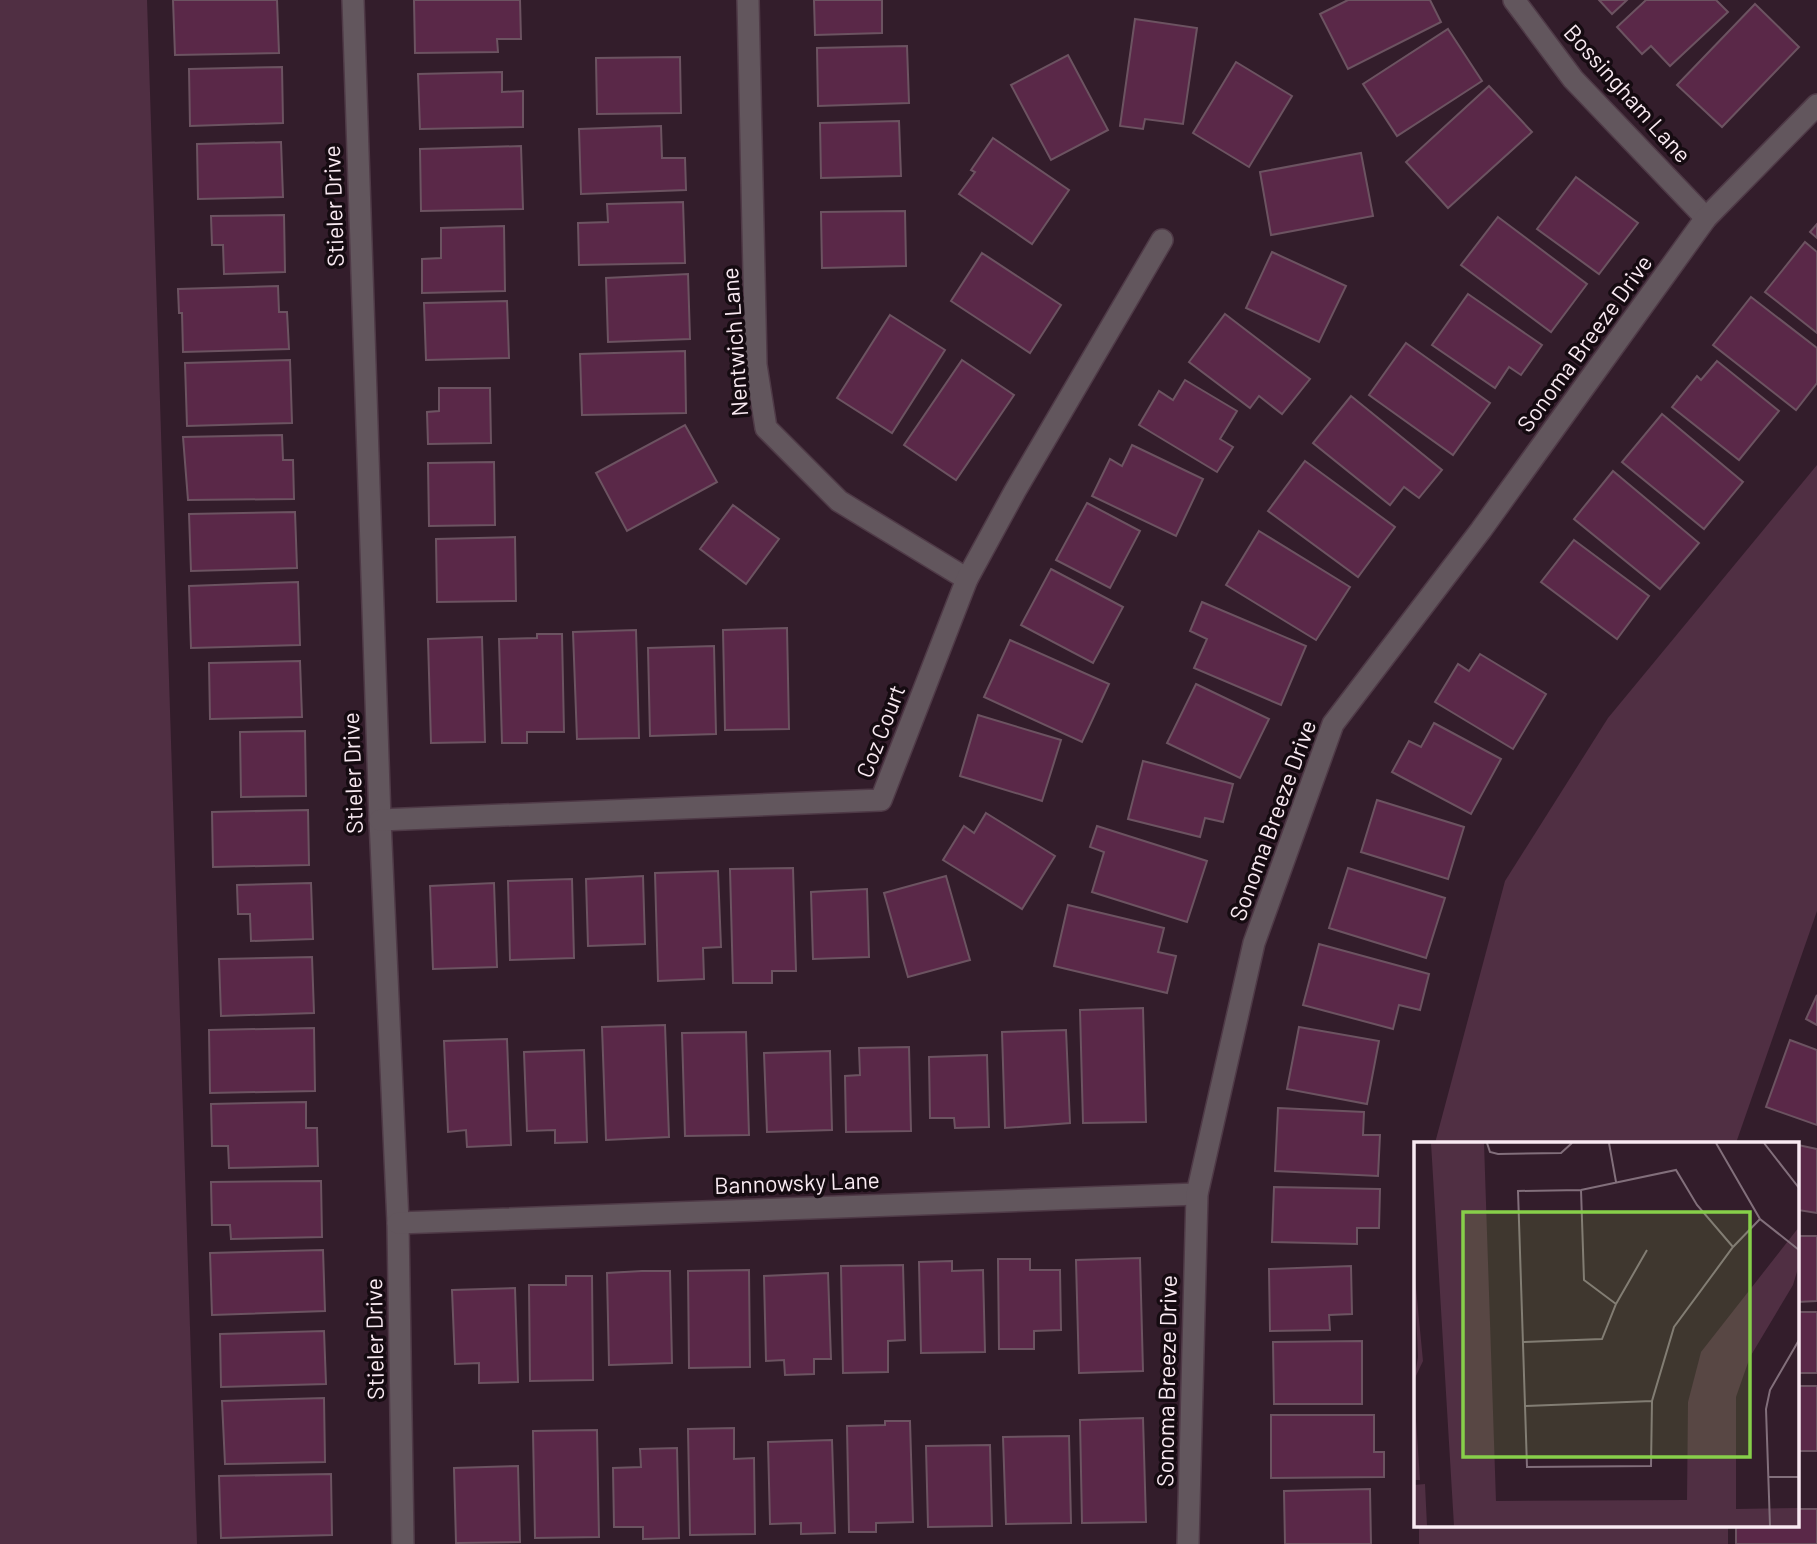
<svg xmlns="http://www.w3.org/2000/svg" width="1817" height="1544" viewBox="0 0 1817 1544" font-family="Barlow,sans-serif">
<rect width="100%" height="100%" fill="#331d2b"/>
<g fill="#502f43">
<polygon points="0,0 147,0 197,1544 0,1544"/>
<polygon points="1817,465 1817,911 1736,1143 1435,1143 1505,881 1608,718"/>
<rect x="1419" y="1525" width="309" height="19"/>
</g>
<g fill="#5a2848" stroke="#6c5361" stroke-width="2">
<polygon points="173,0 277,0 279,53 175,55"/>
<polygon points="414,0 520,0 521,39 497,39 498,52 415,53"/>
<polygon points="814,0 882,0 882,33 815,35"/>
<polygon points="1348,0 1430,0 1441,22 1348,69 1320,14"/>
<polygon points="1599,0 1627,0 1612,14"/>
<polygon points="1646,0 1716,0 1728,12 1670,66 1651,46 1642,54 1617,27"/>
<polygon points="1755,4 1799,47 1722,127 1677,85"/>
<polygon points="1135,19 1197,28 1183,124 1145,119 1143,129 1120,126"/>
<polygon points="1448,29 1482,81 1397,136 1363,84"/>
<polygon points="907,46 909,103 818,106 817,48"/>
<polygon points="1068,55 1108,130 1051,160 1011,85"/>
<polygon points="680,57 681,113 597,114 596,58"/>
<polygon points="1236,62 1292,96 1249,167 1193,133"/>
<polygon points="282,67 283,123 190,126 189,69"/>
<polygon points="502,72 502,92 523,91 523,127 420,129 418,74"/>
<polygon points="1489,86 1532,132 1448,208 1406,162"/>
<polygon points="899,121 901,176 821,178 820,123"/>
<polygon points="661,126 662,158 685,158 686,190 581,194 579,129"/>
<polygon points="993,138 1069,190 1032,244 959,194 975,172 971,170"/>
<polygon points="281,142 283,197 198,199 197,144"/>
<polygon points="521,146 523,209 421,211 420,149"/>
<polygon points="1361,153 1373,216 1271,235 1260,172"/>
<polygon points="1576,177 1638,223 1599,274 1537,229"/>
<polygon points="683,202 685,263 579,265 578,223 608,222 607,204"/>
<polygon points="905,211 906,266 822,268 821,212"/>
<polygon points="284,215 285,272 224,274 223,245 212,245 211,216"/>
<polygon points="1498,217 1587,284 1551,332 1461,265"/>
<polygon points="1817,224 1817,238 1810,232"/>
<polygon points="504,226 505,291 422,293 422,259 441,258 441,228"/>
<polygon points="1805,242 1817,252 1817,333 1765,292"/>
<polygon points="1272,252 1346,286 1319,342 1246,308"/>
<polygon points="982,253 1061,305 1030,353 951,301"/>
<polygon points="688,274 690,339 608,342 606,278"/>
<polygon points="278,286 279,312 287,312 289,349 183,352 182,313 179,313 178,289"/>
<polygon points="1468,294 1542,345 1521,375 1509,367 1495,388 1432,345"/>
<polygon points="1751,297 1817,348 1817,383 1796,410 1713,345"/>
<polygon points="507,301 509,358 426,360 424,303"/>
<polygon points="1225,314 1310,379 1282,414 1259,396 1250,408 1189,362"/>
<polygon points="890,315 945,350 892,433 837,398"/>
<polygon points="1406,343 1490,403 1453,455 1369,395"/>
<polygon points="685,351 686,413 582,415 580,354"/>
<polygon points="290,360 292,423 187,426 185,363"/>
<polygon points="962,360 1014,395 956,480 904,445"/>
<polygon points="1717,361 1779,411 1739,460 1672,407 1697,376 1701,380"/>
<polygon points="1185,380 1237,411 1220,439 1233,447 1217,472 1139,425 1159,391 1173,400"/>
<polygon points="439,388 490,388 491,443 428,444 427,412 439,411"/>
<polygon points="1351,396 1442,470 1419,498 1404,487 1390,505 1313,443"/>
<polygon points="1662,414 1743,482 1704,529 1622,462"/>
<polygon points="685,425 717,482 627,531 596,473"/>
<polygon points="282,435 283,460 293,460 294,499 188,500 183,437"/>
<polygon points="1132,445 1203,479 1176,536 1092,496 1110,459 1122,466"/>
<polygon points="1305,461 1395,527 1358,577 1268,511"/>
<polygon points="494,462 495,525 429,526 428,463"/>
<polygon points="1613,471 1699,543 1660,589 1574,519"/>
<polygon points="1087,503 1140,531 1110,588 1056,560"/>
<polygon points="733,505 779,539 746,584 700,549"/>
<polygon points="295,512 297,568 191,571 189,514"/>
<polygon points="1259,531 1350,587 1316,640 1226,585"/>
<polygon points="515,537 516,601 437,602 436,539"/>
<polygon points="1574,540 1649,596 1617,639 1541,582"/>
<polygon points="1051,569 1123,607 1093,663 1021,625"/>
<polygon points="298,582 300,645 191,648 189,586"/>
<polygon points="1202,602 1306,646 1281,705 1194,668 1207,639 1190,631"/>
<polygon points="787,628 789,729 725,730 723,630"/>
<polygon points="636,630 639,738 577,739 573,632"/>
<polygon points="537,634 562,634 564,732 527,732 527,743 502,743 499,639 537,638"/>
<polygon points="482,637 485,742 431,743 428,639"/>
<polygon points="1010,640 1109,684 1082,742 984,697"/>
<polygon points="714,646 716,734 650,736 648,648"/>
<polygon points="1480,654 1546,694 1513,749 1435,702 1458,664 1469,671"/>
<polygon points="300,661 302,717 210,719 209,663"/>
<polygon points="1196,684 1269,719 1240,778 1167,743"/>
<polygon points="978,715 1061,740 1042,801 960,776"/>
<polygon points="1434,723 1501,759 1471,814 1392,772 1409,741 1421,747"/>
<polygon points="305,731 306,796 241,797 240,732"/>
<polygon points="1143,761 1233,784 1223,822 1205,818 1200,837 1128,819"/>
<polygon points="1377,800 1464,827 1448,879 1361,852"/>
<polygon points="308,810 309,865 213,867 212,812"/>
<polygon points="986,813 1055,856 1022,909 943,860 964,826 974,833"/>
<polygon points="1097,826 1207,861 1187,922 1092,892 1104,852 1090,847"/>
<polygon points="793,868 796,971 772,971 772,983 733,983 730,869"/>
<polygon points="1348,868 1445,898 1426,958 1329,928"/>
<polygon points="718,871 721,947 703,948 704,979 658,981 655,873"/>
<polygon points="643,876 645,944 588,946 586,879"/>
<polygon points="946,876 970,960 908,977 884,893"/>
<polygon points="572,879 574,958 510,960 508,881"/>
<polygon points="311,883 313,939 251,941 250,914 238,914 237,885"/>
<polygon points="494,883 497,967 433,969 430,886"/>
<polygon points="867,889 869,957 813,959 811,892"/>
<polygon points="1068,905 1164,928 1158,952 1176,956 1167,993 1054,966"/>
<polygon points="1319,944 1429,974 1420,1010 1399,1005 1393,1029 1303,1005"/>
<polygon points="312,957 314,1013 221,1016 219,959"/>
<polygon points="1817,995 1817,1025 1806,1019"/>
<polygon points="1143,1008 1146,1122 1083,1123 1080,1010"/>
<polygon points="665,1025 669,1137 606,1140 602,1027"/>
<polygon points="1299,1027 1379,1041 1367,1104 1287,1089"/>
<polygon points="314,1028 315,1091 210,1093 209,1030"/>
<polygon points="1066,1030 1070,1123 1005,1128 1002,1032"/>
<polygon points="746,1032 749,1135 685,1136 682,1033"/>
<polygon points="507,1039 511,1145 467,1147 466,1130 448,1132 444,1041"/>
<polygon points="1790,1040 1817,1050 1817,1125 1766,1107"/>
<polygon points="909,1047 911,1131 846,1132 845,1076 860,1075 859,1048"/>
<polygon points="584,1050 587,1142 555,1143 555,1130 527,1131 524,1052"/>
<polygon points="830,1051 832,1130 767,1132 764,1053"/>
<polygon points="987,1055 989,1127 955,1128 954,1118 930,1118 929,1057"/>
<polygon points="306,1102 306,1128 317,1128 318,1166 229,1168 228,1146 212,1146 211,1104"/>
<polygon points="1278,1108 1364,1112 1363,1135 1380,1135 1378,1176 1275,1171"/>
<polygon points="1798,1145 1817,1149 1817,1213 1798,1210"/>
<polygon points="321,1181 322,1237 231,1239 230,1225 212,1225 211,1182"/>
<polygon points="1274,1187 1380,1189 1379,1228 1357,1228 1357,1244 1272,1242"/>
<polygon points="1798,1236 1817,1236 1817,1301 1798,1302"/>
<polygon points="323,1250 325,1311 212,1315 210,1253"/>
<polygon points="1140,1258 1143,1371 1079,1373 1076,1260"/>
<polygon points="998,1259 1030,1259 1030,1270 1060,1270 1061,1330 1034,1331 1034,1349 999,1349"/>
<polygon points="952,1261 952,1271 983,1270 985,1352 921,1353 919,1262"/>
<polygon points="903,1265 905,1340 888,1341 888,1372 843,1373 841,1266"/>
<polygon points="1351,1266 1352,1314 1329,1315 1330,1330 1270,1331 1269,1269"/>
<polygon points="749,1270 750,1367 689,1368 688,1271"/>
<polygon points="642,1271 670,1271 672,1363 609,1365 607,1273"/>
<polygon points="828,1273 831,1359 814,1359 814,1374 785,1375 784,1360 766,1361 764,1276"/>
<polygon points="566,1276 592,1276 593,1380 530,1381 529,1285 566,1285"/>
<polygon points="515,1288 518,1382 479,1383 479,1363 455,1364 452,1290"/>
<rect x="1798" y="1312" width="19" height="61"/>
<polygon points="324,1331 326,1384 221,1387 220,1334"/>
<polygon points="1362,1341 1362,1404 1274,1404 1273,1342"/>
<rect x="1798" y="1386" width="19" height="65"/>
<polygon points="324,1398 325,1462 225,1464 222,1401"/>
<polygon points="1271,1415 1374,1415 1374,1452 1384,1452 1384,1477 1271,1478"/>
<polygon points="1143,1418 1146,1522 1082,1523 1080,1420"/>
<polygon points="885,1421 910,1421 913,1522 876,1523 876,1532 849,1532 847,1426 885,1425"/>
<polygon points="734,1428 734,1459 754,1458 755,1534 690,1535 688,1429"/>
<polygon points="597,1430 599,1537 535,1538 533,1431"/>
<polygon points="1069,1436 1071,1523 1006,1524 1003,1437"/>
<polygon points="832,1440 835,1533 801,1534 801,1523 770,1524 768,1442"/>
<polygon points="990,1445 992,1526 928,1527 926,1446"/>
<polygon points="677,1448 679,1538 643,1539 643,1527 614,1527 613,1468 641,1467 640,1449"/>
<polygon points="518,1466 520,1542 456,1543 454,1468"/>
<polygon points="331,1474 332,1535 221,1538 219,1476"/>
<polygon points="1370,1489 1371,1544 1285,1544 1284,1491"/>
<polygon points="1798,1509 1817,1509 1817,1544 1736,1544 1736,1525 1798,1525"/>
</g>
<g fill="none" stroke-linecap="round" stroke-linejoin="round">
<g stroke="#4f3a47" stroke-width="24">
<g id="minor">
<polyline points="353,0 380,820 398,1223 403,1544"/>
<polyline points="748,0 756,365 766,428 839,501 967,579"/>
<polyline points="1514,0 1573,79 1706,218"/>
<polyline points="380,820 881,800 967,579 1015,491 1162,240"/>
<polyline points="398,1223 1197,1194"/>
<polyline points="1188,1544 1197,1194 1254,943 1333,724 1481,530 1706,218 1817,105"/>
</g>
</g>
<use href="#minor" stroke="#62565d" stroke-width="21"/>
</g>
<g text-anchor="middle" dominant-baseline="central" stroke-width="7" stroke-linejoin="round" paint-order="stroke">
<g font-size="23" fill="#f9eaf2" stroke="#150b11">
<text transform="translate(1628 93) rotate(48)">Bossingham Lane</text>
<text transform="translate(333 206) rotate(-92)">Stieler Drive</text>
<text transform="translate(734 342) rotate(-94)">Nentwich Lane</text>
<text transform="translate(1584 343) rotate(-54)">Sonoma Breeze Drive</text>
<text transform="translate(880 731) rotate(-69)">Coz Court</text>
<text transform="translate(352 773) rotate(-92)">Stieler Drive</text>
<text transform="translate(1272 820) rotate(-70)">Sonoma Breeze Drive</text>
<text transform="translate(797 1182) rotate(-2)">Bannowsky Lane</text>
<text transform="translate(374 1339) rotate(-91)">Stieler Drive</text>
<text transform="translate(1166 1381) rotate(-89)">Sonoma Breeze Drive</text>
</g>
</g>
<g transform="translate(1414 1142)">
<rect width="385" height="385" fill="#331d2b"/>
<path d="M17 1H70L82 359 273 358 274 260 287 210 385 85V123L379 143 336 215 322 255V367L385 366V384H40ZM0 125 9 219 0 238 4 215ZM0 247 6 338H0ZM11 342 13 384H0V343Z" fill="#502f43"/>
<path fill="none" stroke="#826f7b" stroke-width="2" d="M73 1 76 10 84 12 147 11 158 1M195 1 202 40M302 1 346 77 385 108M350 1 385 46M167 48 170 138 202 162M319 105 283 63 262 28 167 48 104 49 113 325 237 324 238 259 260 185 319 105 346 77M109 200 188 197 202 162 233 108M112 264 238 259M355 335H385M356 384 352 267 356 248 385 198"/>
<path fill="#87cf4a" fill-opacity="0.15" stroke="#87cf4a" stroke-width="3.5" d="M49 70H336V315H49Z"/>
<rect width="385" height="385" fill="none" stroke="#f9eaf2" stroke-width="3.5"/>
</g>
</svg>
